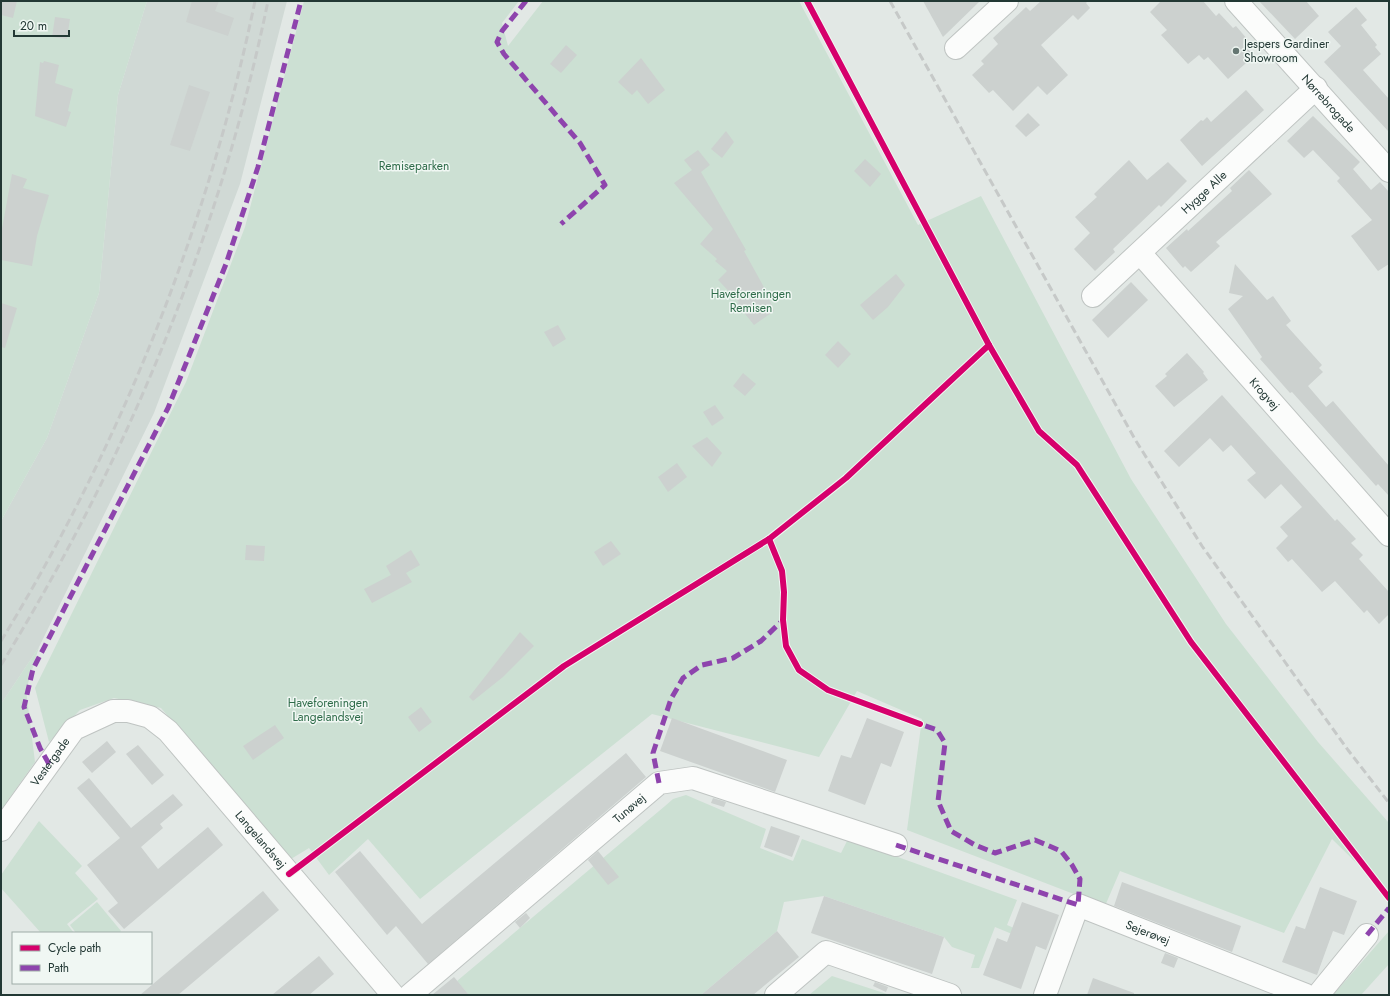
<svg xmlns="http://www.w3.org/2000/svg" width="1390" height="996" viewBox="0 0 1390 996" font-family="Jost,sans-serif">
<rect width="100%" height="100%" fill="#e2e8e5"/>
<polygon fill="#d0d9d5" points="147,1 287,1 240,184 154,413 39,647 1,704 1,521 47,438 99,293 118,95"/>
<g fill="#cce0d3">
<polygon points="1,1 147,1 118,95 99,293 47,438 1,521"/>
<polygon points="304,1 519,1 502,23 508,46 543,1 799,1 918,225 981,196 1131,479 1226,624 1318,742 1389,823 1389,895 1332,839 1284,933 1120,871 1105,906 907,830 922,719 857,691 819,757 652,714 420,899 368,839 329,875 309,848 291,859 161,708 114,698 80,710 49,742 35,688 186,382 245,227"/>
<polygon points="39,647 26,690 35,762 1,810 1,704"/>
<polygon points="686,795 766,829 760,848 793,861 802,839 841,853 848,839 1017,900 1007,925 1014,928 1012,934 995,927 979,968 971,968 975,955 952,947 944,937 824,896 784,902 777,931 701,995 469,995 457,981 665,806 673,799"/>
<polygon points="39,821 82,866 75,873 98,899 67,924 74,933 41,933 1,888 1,875"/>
<polygon points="97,902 121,931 119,933 76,933 70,925"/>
<polygon points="1389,931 1389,964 1361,995 1333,995"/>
<polygon points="832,976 890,995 809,995"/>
</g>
<g fill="#ccd1cf">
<polygon points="1,1 17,1 13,18 1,15"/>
<polygon points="192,1 219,1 215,11 234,18 228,36 186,22"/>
<polygon points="923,1 980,1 943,37"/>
<polygon points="1041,1 1088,1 1086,3 1090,8 1078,20 1073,15 1041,45 1068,75 1047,95 1038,86 1013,111 993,90 989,93 972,75 984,64 981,61 998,44 993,38 1026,7 1030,11"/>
<polygon points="1161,1 1203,1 1216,16 1219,13 1233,28 1236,26 1248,40 1243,44 1254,56 1228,79 1208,57 1204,60 1199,55 1188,64 1161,35 1167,30 1150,12"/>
<polygon points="1259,1 1306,1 1319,16 1295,39"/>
<polygon points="1356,7 1367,20 1361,25 1377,45 1375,47 1381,54 1363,70 1389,99 1389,132 1324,62 1341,46 1328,32"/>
<polygon points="55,17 70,19 67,39 52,37"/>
<polygon points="566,45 577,55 561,73 550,64"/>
<polygon points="641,58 665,90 648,104 637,90 632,95 618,82"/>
<polygon points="44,61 59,65 55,83 73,89 68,111 71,112 66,127 35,116 40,62 43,63"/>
<polygon points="189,85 210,92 190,151 170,145"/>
<polygon points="1246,90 1264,110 1202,166 1180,140 1201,120 1203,121 1207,117 1211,122"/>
<polygon points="1028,113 1040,125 1026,137 1015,126"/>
<polygon points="1313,116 1360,162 1353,169 1371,190 1380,182 1389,192 1389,264 1378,271 1351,236 1372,220 1337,181 1340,178 1313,150 1304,158 1287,141"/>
<polygon points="726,131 734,142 722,158 711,149"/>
<polygon points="698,150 710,165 701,172 746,250 744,251 766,291 774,311 754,325 737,304 739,302 720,282 718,280 727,271 715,261 717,259 700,244 713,229 674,183 692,170 684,160"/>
<polygon points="865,159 881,174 870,187 854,171"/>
<polygon points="1129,160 1147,180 1168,162 1187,181 1161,207 1159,205 1113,249 1115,252 1095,271 1074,249 1090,233 1075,217 1097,197 1094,194"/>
<polygon points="1249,170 1272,194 1216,242 1220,246 1191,272 1185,266 1183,268 1166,248 1187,229 1188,231 1232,191 1230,188"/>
<polygon points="12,174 27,179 23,188 49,195 37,236 32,266 1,260 1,234"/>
<polygon points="1235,264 1267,300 1273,296 1291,321 1286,325 1322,365 1319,368 1323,372 1308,386 1326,407 1333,401 1389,466 1389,496 1378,484 1376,486 1292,392 1290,393 1260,359 1262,357 1228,309 1243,296 1229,293"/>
<polygon points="896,274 905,285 888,307 873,320 860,305"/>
<polygon points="1131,282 1148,300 1108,338 1092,320"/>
<polygon points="1,303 17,308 5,348 1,347"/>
<polygon points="558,325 566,339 553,347 544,332"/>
<polygon points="838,341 851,354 838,368 825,355"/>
<polygon points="1187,353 1204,372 1203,373 1208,380 1174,407 1155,386 1167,376 1165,374"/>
<polygon points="743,373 756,384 745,396 733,386"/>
<polygon points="1222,395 1335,521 1337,519 1356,539 1351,543 1363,555 1359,559 1389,592 1389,614 1379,624 1367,610 1364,613 1335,581 1322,592 1292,559 1288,562 1276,548 1288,536 1280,527 1302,507 1281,484 1265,499 1247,480 1256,473 1231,445 1223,452 1210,438 1179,467 1164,451"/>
<polygon points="715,405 724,418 712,426 703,412"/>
<polygon points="707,437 722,453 712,467 692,446"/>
<polygon points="677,463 687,477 668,492 658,477"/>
<polygon points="611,541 621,554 603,566 594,552"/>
<polygon points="246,545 265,546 264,561 245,560"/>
<polygon points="411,550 420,565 406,573 412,582 372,603 364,589 391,575 386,566"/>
<polygon points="520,632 534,646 503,677 473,701 469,697"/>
<polygon points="421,707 432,722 419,732 408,717"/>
<polygon points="672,718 787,760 775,792 660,751"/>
<polygon points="867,718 904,732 891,767 881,763 865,805 828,791 841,755 851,758"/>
<polygon points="275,725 284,738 253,760 243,746"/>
<polygon points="107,741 116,752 92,773 82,762"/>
<polygon points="138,745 164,775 152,785 126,754"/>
<polygon points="626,753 646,777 428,964 396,926 387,935 335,872 360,851 422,924"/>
<polygon points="89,778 131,828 173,794 183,805 160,824 163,828 141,847 158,869 208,827 223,845 124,929 108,911 118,903 87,865 120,838 77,788"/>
<polygon points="713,798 726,802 724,807 711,803"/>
<polygon points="771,826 800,836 792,857 764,847"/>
<polygon points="598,851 619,877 608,885 588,860"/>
<polygon points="1122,882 1241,926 1232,952 1114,906"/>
<polygon points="1320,887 1357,901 1344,935 1333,931 1317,975 1282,962 1296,926 1305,929"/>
<polygon points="263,891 279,910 178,995 140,995"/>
<polygon points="824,896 944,937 932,974 811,933"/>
<polygon points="1022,902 1059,915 1046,950 1036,946 1021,989 983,975 997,938 1007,942"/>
<polygon points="526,913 530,918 520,928 515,922"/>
<polygon points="777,931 799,957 753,995 701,995"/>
<polygon points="1165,953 1178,958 1174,968 1161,963"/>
<polygon points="319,956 334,974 309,995 272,995"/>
<polygon points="454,977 469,995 432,995"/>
<polygon points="1093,978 1134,993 1134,995 1087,995"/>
<polygon points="875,982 888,987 886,992 873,986"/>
</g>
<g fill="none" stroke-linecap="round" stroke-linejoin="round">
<g stroke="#bfc4c2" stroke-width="24">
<g id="minor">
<path id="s1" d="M1236 1 1389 171"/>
<polyline points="956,48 1007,1"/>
<path id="s2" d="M1140 253 1389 535"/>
<path id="s3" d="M1093 296 1316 88"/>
<path id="s4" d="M1 830 74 729 113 711H128L150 717 168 731 393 995"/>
<path id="s5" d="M410 995 659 783 693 778 896 845"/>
<polyline points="776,995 826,952 950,995"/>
<path id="s6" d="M1045 995 1078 905 1306 995"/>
<polyline points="1318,995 1367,935"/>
</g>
</g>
<use href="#minor" stroke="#fbfcfb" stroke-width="22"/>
<g stroke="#c6c9c8" stroke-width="3" stroke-dasharray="8 4" stroke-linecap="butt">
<polyline points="890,1 1136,441 1202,546 1348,750 1389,803"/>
<path d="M1 641C120 447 209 224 255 1"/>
<path d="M1 665C126 462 220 235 268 1"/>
</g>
<g stroke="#8e44ad" stroke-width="5" stroke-dasharray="10 5" stroke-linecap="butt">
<polyline points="526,1 502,31 497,42 504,54 580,143 605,185 561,224"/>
<polyline points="49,764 40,748 24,707 33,669 168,408 226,264 258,167 301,1"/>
<polyline points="659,783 653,753 671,699 683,678 702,665 733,658 761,641 783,620"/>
<polyline points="896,845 1078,905 1080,879 1072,865 1061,851 1035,840 995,853 975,845 951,831 938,801 945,743 937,730 920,724"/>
<polyline points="1367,935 1389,908"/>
</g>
<g stroke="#f0f7f3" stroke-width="8">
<g id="cycleway">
<polyline points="989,345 1039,431 1077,465 1191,642 1389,898"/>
<polyline points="769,539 782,571 784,592 783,620 786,646 799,670 828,690 920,724"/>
<polyline points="289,874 564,666 769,539 846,478 989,345 807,1"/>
</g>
</g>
<use href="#cycleway" stroke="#d6006c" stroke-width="6"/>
</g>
<circle fill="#657672" stroke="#f0f7f3" stroke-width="1.5" cx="1236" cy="51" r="4"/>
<g text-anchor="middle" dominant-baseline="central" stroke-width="3" stroke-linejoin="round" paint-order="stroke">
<g font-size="12" fill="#223834" stroke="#f0f7f3" text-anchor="start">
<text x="1244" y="44">Jespers Gardiner<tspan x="1244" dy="14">Showroom</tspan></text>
</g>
<g font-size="12" fill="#223834" stroke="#f0f7f3">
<text stroke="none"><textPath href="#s1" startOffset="138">Nørrebrogade</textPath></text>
<text stroke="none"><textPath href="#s3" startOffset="152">Hygge Alle</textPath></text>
<text stroke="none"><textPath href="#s2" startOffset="188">Krogvej</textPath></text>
<text stroke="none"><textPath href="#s4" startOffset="84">Vestergade</textPath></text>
<text stroke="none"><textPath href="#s5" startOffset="288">Tunøvej</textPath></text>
<text stroke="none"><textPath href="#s4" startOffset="371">Langelandsvej</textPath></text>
<text stroke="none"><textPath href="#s6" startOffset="171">Sejerøvej</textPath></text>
</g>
<g font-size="12" fill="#2f6c4a" stroke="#f0f7f3">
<text x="414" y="166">Remiseparken</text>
<text x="751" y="294">Haveforeningen<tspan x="751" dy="14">Remisen</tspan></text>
<text x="328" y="703">Haveforeningen<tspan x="328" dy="14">Langelandsvej</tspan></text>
</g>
</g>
<rect width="1390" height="996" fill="none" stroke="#223834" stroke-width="4"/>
<rect x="12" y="932" width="140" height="52" fill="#f0f7f3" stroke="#9eaba7"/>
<rect x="20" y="945" width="20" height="6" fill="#d6006c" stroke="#9eaba7"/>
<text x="48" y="952" font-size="12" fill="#223834">Cycle path</text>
<rect x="20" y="965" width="20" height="6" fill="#8e44ad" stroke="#9eaba7"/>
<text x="48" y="972" font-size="12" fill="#223834">Path</text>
<path d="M14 30v6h55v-6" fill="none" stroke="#223834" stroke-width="2"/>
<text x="20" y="30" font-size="12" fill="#223834" stroke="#f0f7f3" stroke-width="3" paint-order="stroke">20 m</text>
</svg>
